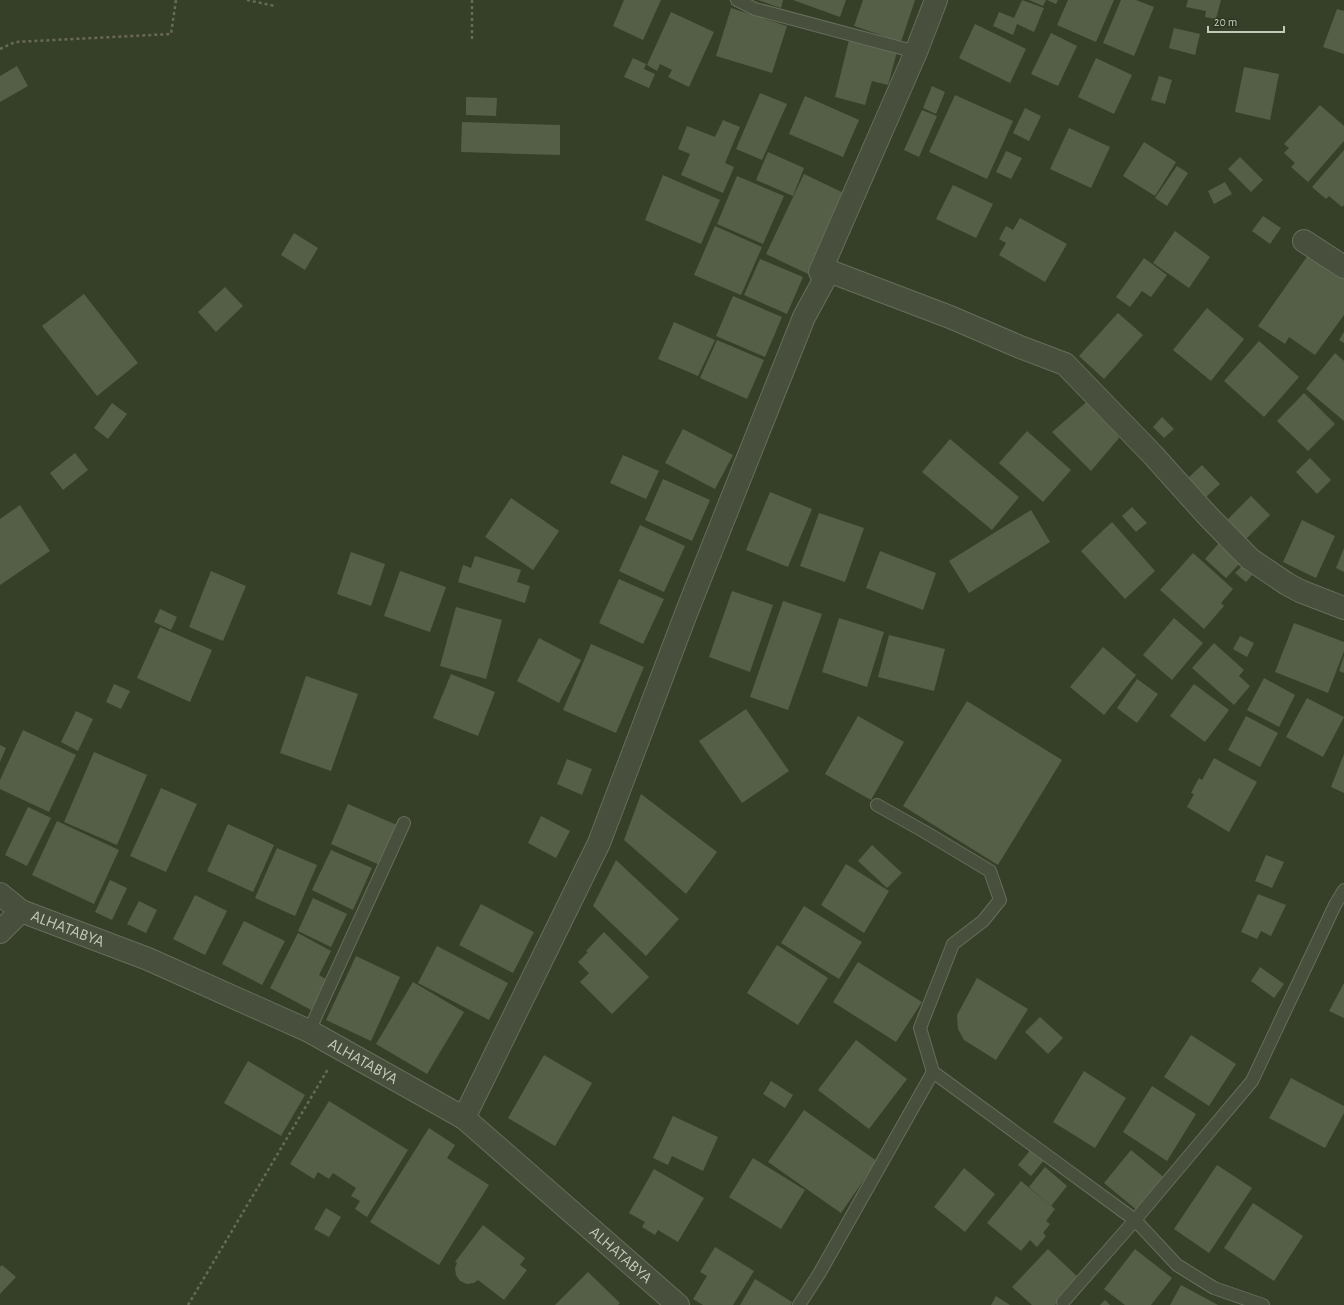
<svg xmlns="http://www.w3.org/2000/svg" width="1344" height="1305" viewBox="0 0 1344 1305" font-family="'Alegreya Sans',sans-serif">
<rect width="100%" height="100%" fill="#364029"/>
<g fill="#555e46">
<polygon points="624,0 661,0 643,40 613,26"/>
<polygon points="758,0 783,0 781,8"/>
<polygon points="793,0 846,0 840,17"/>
<polygon points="863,0 915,0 901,42 854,26"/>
<polygon points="1022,0 1044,8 1034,32 1017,24 1013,35 993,26 999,12 1014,18"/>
<polygon points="1029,0 1046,0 1043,6"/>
<polygon points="1047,0 1058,0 1056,4"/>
<polygon points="1068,0 1114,0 1096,42 1057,25"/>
<polygon points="1121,0 1136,0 1154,7 1134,56 1103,43"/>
<polygon points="1188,0 1221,0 1216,19 1205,17 1206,11 1186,7"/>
<polygon points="731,8 787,26 772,73 716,56"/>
<polygon points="1337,9 1344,11 1344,54 1323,47"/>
<polygon points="671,12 714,32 689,87 668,77 672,70 660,64 657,71 647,65"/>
<polygon points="975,24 1026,49 1010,83 959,58"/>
<polygon points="1174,28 1200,34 1195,55 1169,48"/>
<polygon points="1051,33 1077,46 1058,86 1031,74"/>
<polygon points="849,40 897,52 888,85 872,81 865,105 835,97"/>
<polygon points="633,58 646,64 644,69 655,74 649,88 624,77"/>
<polygon points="1096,58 1132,75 1114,114 1078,97"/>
<polygon points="17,66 28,86 0,102 0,76"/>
<polygon points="1244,67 1279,74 1270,120 1235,112"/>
<polygon points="1159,76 1172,80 1165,104 1151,100"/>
<polygon points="932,86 945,92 936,114 923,108"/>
<polygon points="760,93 787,104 762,160 736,149"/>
<polygon points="955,95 1013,121 987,179 929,152"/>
<polygon points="805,96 859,120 843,157 789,134"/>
<polygon points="466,97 497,98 496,116 466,115"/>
<polygon points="1320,105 1344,126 1344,141 1308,182 1291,167 1295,163 1284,153 1289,148 1284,144"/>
<polygon points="1025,108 1041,116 1029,141 1013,133"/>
<polygon points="922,110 937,116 919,157 904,150"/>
<polygon points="723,120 740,127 725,163 734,167 723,193 681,175 690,154 678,149 687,126 715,137"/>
<polygon points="462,122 560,125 560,155 461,152"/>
<polygon points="1069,128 1110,147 1091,188 1050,169"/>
<polygon points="1144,142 1176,162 1155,196 1123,176"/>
<polygon points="1344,150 1344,205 1342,207 1329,196 1326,199 1312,187"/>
<polygon points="1006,151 1022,158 1011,179 996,172"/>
<polygon points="768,152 804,168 793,196 756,180"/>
<polygon points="1240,157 1263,180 1251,192 1228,169"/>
<polygon points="1177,166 1188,173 1167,206 1155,198"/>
<polygon points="804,174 846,194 808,274 766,254"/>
<polygon points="663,175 720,200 701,244 645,220"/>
<polygon points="737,176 784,196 763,244 717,224"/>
<polygon points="1225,182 1232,194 1214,204 1208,191"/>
<polygon points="953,185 993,204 976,238 936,219"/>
<polygon points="1263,216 1281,228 1270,244 1252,231"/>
<polygon points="1020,218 1067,244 1045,282 999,255 1006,243 999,239 1006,226 1013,230"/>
<polygon points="715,226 762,247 741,295 694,275"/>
<polygon points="1175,231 1210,257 1189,288 1153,263"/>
<polygon points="294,233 318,248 305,270 281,255"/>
<polygon points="1311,251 1344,275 1344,315 1315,355 1289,337 1285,344 1258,326"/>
<polygon points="1144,258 1167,275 1151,297 1142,291 1130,307 1116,297"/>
<polygon points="760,259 803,277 787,314 744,295"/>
<polygon points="225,287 243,306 216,332 198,312"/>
<polygon points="84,294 138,363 97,396 42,326"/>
<polygon points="733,296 782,317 765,357 716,336"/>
<polygon points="1207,308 1244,339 1211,381 1173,350"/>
<polygon points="1118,313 1143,335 1104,379 1079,356"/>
<polygon points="674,322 715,340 698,376 658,359"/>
<polygon points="1344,332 1344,343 1339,340"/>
<polygon points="717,340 764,360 747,399 700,378"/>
<polygon points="1259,341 1299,377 1264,417 1224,381"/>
<polygon points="1335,353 1344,361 1344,421 1306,389"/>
<polygon points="1304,393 1335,424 1308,451 1277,421"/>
<polygon points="1090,399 1119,438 1091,471 1052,432"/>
<polygon points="112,403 127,414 108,439 94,428"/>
<polygon points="1162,417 1174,429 1164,438 1153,427"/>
<polygon points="683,429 733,455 715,489 665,463"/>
<polygon points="1027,431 1071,470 1043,502 999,463"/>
<polygon points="950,439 1019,497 992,530 922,472"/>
<polygon points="75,453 88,470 63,490 50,473"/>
<polygon points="623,455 659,471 646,499 610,483"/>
<polygon points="1310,458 1331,480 1317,494 1296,472"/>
<polygon points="1202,465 1220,484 1206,497 1188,478"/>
<polygon points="663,479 710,500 692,541 645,520"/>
<polygon points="770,492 812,509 788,567 746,550"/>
<polygon points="1251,496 1270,515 1245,540 1226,521"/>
<polygon points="511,498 559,531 533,570 485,537"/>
<polygon points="20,505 50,551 0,585 0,519"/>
<polygon points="1132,507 1147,523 1136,532 1122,516"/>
<polygon points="1031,510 1050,542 969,593 949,561"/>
<polygon points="819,513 864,528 845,582 800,566"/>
<polygon points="1302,520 1335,536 1316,578 1283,562"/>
<polygon points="1112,522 1155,571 1125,599 1081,551"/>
<polygon points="640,525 685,546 664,592 619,571"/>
<polygon points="1219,543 1240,563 1226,578 1205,559"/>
<polygon points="1344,548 1344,572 1336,568"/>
<polygon points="880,551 936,573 923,610 866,588"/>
<polygon points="351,552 385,564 371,606 337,594"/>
<polygon points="1193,553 1233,589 1221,603 1224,606 1204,629 1160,590"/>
<polygon points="475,556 521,570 517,582 530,586 525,603 458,582 463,565 471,568"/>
<polygon points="1243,565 1253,574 1246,582 1235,573"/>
<polygon points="211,571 246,586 223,641 189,627"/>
<polygon points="400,571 446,587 430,632 384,616"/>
<polygon points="619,579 664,599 643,644 599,623"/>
<polygon points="732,591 773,605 750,672 709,657"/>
<polygon points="783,601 822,614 788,710 750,697"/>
<polygon points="456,607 502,620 486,679 440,666"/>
<polygon points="160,609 177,617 171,630 154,622"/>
<polygon points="839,618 884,632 867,687 822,672"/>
<polygon points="1174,618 1203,643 1172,680 1143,655"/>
<polygon points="1294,623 1344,642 1344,651 1328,693 1275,672"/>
<polygon points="160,627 212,650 190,702 137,678"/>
<polygon points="889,635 945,649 934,691 878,677"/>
<polygon points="1240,636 1254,643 1247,657 1233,649"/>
<polygon points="539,638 581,660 559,703 517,681"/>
<polygon points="1214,643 1244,670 1239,676 1250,686 1234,705 1192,668"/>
<polygon points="591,644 644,667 616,733 563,710"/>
<polygon points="1103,647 1136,675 1104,715 1070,687"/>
<polygon points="1344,656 1344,673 1339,671"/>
<polygon points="451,674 495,692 478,736 433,718"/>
<polygon points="306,676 358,694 331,771 280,753"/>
<polygon points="1264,678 1295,695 1279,727 1247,710"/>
<polygon points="1137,679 1158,694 1137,723 1117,708"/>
<polygon points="114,684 130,691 121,709 106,702"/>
<polygon points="1194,684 1229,710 1205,742 1170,716"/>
<polygon points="1307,698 1344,717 1323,757 1286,737"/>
<polygon points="967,701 1062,760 998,865 903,806"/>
<polygon points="746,709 789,771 742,803 699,741"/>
<polygon points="76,711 93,719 78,751 61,742"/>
<polygon points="858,716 904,742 871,800 825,774"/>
<polygon points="1246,716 1278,733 1260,767 1228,750"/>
<polygon points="23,730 76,755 49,812 0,789 0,780"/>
<polygon points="0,745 6,748 0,762"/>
<polygon points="94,752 147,775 117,845 64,822"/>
<polygon points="1344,754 1344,793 1331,787"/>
<polygon points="1214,758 1257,782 1229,832 1187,807 1194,794 1191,793 1199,778 1202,780"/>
<polygon points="567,759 592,769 582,795 557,784"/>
<polygon points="161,788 197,804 166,872 130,856"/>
<polygon points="641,794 717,852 686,894 624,840"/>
<polygon points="348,804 397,825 380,865 331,844"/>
<polygon points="28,807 51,818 27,866 5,855"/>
<polygon points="541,816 570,831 556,858 528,843"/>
<polygon points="57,821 119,850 94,904 32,875"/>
<polygon points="228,824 274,845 253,892 207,871"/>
<polygon points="872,845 902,873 887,888 858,861"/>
<polygon points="277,848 317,865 295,916 255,898"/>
<polygon points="331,850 372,868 353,910 312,890"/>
<polygon points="1266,855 1284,862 1272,888 1255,881"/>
<polygon points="616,860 679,919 646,956 593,906"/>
<polygon points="846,864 889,891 864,933 821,905"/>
<polygon points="110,880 127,888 112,920 95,912"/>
<polygon points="1258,894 1286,905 1271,936 1261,931 1257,939 1241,932"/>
<polygon points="195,895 227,911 205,955 173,939"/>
<polygon points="313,898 347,914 331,947 298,931"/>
<polygon points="139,901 157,910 146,933 127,924"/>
<polygon points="481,904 534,932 513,973 459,945"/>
<polygon points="804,906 862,942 839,979 781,943"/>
<polygon points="244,921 285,941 262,985 222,964"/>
<polygon points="604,932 649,977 612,1014 580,982 589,973 578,962 588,952 586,951"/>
<polygon points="298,933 331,951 319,975 329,981 313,1011 270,988"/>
<polygon points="777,945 828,978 798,1025 747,993"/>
<polygon points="437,946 508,983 489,1020 418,983"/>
<polygon points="356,956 400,977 371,1041 326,1020"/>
<polygon points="858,962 922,1002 896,1042 833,1002"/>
<polygon points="1260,967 1284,984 1274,998 1251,981"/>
<polygon points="977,978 1028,1009 996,1060 964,1040 958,1029 957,1015"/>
<polygon points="413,982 464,1012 427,1074 376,1044"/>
<polygon points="1344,983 1344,1018 1329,1011"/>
<polygon points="1040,1017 1063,1038 1048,1054 1025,1032"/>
<polygon points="1191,1035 1236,1064 1209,1106 1164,1077"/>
<polygon points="856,1040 907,1079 869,1129 818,1090"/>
<polygon points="544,1055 592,1083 555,1146 508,1118"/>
<polygon points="248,1061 305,1095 281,1136 224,1103"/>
<polygon points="1084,1071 1126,1098 1095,1148 1053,1122"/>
<polygon points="1291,1078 1344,1106 1344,1113 1325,1148 1269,1118"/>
<polygon points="771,1081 793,1095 785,1108 763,1094"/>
<polygon points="1152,1086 1196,1114 1167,1161 1123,1132"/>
<polygon points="329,1101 408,1150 367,1217 355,1209 360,1201 351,1196 356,1188 333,1173 329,1179 318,1172 314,1179 290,1164"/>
<polygon points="804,1110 877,1161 841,1213 768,1162"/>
<polygon points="673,1116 718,1137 703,1171 672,1156 668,1165 653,1158"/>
<polygon points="429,1128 455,1145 447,1158 489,1185 439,1265 370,1222"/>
<polygon points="1032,1148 1045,1159 1031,1176 1018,1165"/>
<polygon points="1131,1150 1166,1179 1138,1211 1104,1183"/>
<polygon points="753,1158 805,1190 781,1229 729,1197"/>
<polygon points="1217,1165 1252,1188 1209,1253 1174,1229"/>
<polygon points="1045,1167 1067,1186 1051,1206 1029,1187"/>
<polygon points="964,1168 995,1194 965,1232 934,1207"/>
<polygon points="654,1169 704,1198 678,1242 658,1230 655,1235 642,1227 645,1222 629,1213"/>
<polygon points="1021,1181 1055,1209 1046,1221 1050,1224 1043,1233 1046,1236 1037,1247 1030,1240 1021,1251 987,1223"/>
<polygon points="1253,1203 1303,1236 1274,1281 1224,1248"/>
<polygon points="326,1208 341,1217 329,1237 314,1229"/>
<polygon points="483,1225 525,1258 520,1265 527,1270 504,1300 478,1280 474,1283 467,1284 460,1281 456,1275 455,1268 457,1263 455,1262"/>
<polygon points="715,1247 754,1271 733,1305 703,1305 693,1299 707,1276 700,1272"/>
<polygon points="1048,1249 1079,1278 1055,1305 1032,1305 1012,1287"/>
<polygon points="1135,1249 1172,1278 1151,1305 1125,1305 1104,1289"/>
<polygon points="2,1265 16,1277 0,1294 0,1267"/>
<polygon points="588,1272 620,1303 618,1305 555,1305"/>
<polygon points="755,1279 792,1302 791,1305 740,1305"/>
<polygon points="1181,1285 1218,1305 1170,1305"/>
<polygon points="996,1296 1010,1305 991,1305"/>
<polygon points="1105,1300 1110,1305 1100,1305"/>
</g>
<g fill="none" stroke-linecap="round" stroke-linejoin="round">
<g stroke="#666d5b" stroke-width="14">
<g id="lane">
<polyline points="737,0 755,9 916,52"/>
<polyline points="877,805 925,832 990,871 1000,900 983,921 953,944 920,1028 933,1072 1135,1220 1177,1265 1214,1288 1263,1305"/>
<polyline points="309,1031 404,823"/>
<polyline points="1063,1302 1135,1220 1252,1081 1335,905 1344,890"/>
<polyline points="799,1305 819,1274 933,1072"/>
</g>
</g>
<g stroke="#666d5b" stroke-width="24">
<g id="street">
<polyline points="1304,241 1344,267"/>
<polyline points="829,271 950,317 1020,347 1065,364 1153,455 1206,514 1250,559 1287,584 1300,591 1344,608"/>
<path id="s1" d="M0 894 21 911 148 959 309 1031 464 1118 678 1305"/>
<polyline points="0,932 21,911"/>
<polyline points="464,1118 599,843 687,611 804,317 829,271 820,272 916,52 936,0"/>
</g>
</g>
<g stroke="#696957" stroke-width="2.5" stroke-dasharray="3 3" stroke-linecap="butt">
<polyline points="247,0 275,6"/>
<polyline points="472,0 472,40"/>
<polyline points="0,49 15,42 171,34 176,0"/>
<polyline points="188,1305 328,1069"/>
</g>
<use href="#lane" stroke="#48503d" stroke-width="12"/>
<use href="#street" stroke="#48503d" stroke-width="22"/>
</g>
<g text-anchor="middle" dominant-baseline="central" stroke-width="3.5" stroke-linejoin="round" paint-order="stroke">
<g font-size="16" fill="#c3caba" stroke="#2d3522">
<text stroke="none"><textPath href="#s1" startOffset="77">ALHATABYA</textPath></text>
<text stroke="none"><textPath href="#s1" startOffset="401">ALHATABYA</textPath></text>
<text stroke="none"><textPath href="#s1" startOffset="725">ALHATABYA</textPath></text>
</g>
</g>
<path d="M1208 26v6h76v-6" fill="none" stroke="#c3caba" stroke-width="2"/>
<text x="1214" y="26" font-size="12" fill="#c3caba" stroke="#2d3522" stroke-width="3" paint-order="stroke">20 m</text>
</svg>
